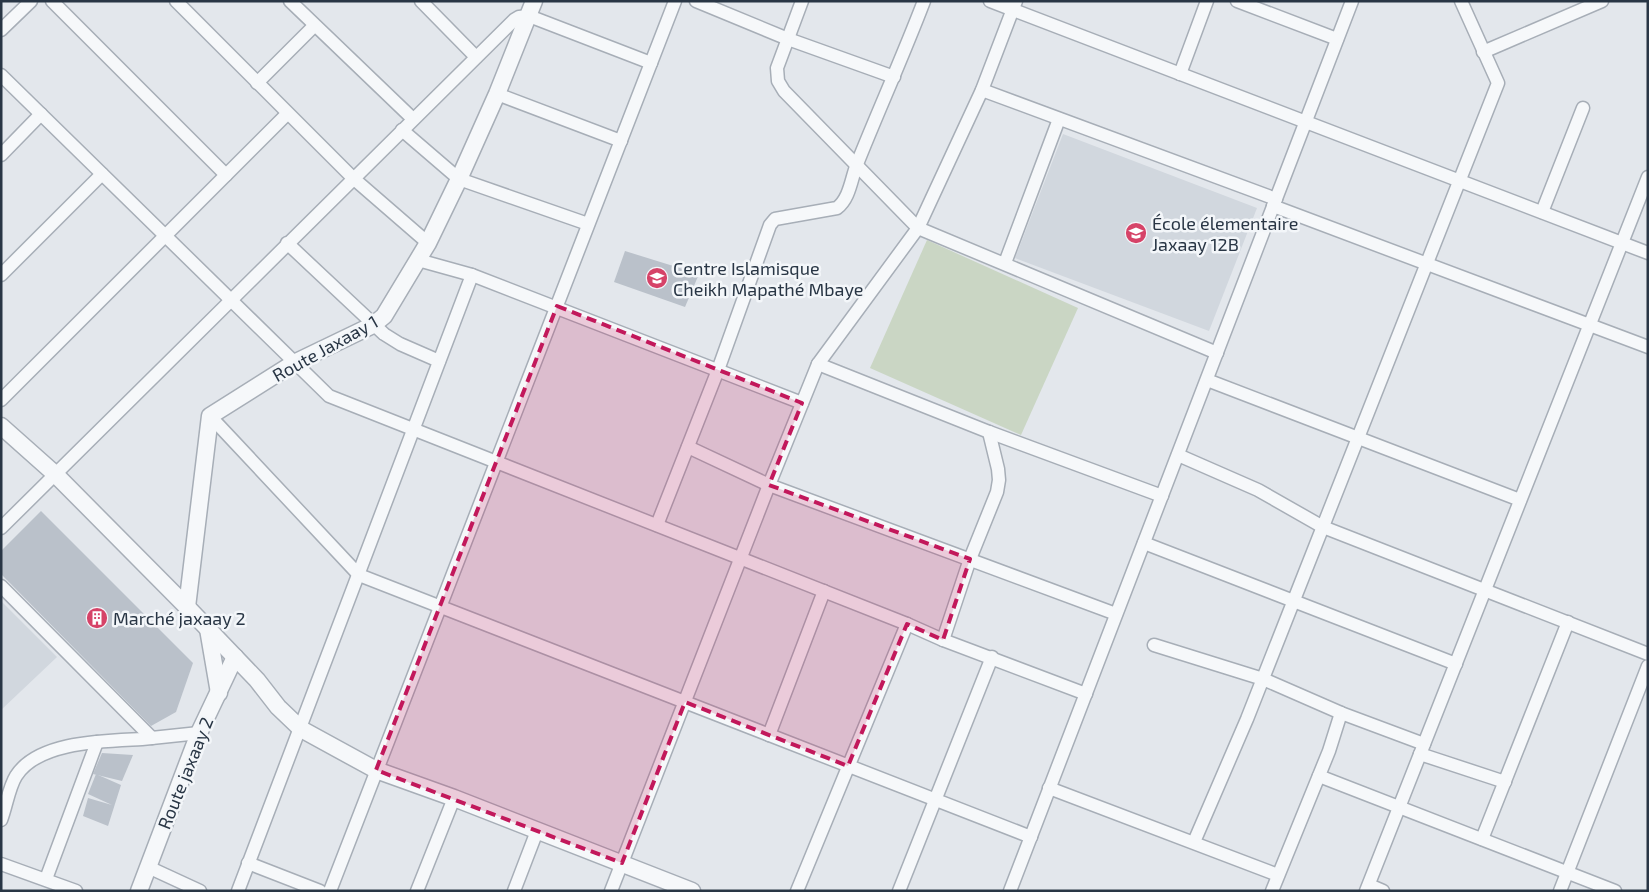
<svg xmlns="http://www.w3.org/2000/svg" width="1649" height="892" viewBox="0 0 1649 892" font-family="'Exo 2',sans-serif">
<rect width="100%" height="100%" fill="#e3e7ec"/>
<g fill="#d1d7de">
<polygon points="1063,134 1257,208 1209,331 1015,258"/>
<polygon points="1,601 57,657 1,710"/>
</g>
<polygon fill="#cad6c4" points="927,240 1078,308 1021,435 870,368"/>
<g fill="#bac1ca">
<polygon points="625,251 699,274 685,307 614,282"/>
<polygon points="41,511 193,663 176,712 151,726 1,574 1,551"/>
<polygon points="102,753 133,755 122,781 93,774"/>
<polygon points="96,774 121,785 108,826 83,816 88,798 112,805 88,794"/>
</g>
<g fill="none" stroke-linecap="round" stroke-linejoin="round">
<g stroke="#a7aeb7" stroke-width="15">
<g id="minor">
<polyline points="52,1 226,175"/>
<polyline points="176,1 353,178 428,243"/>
<polyline points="290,1 413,119"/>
<polyline points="421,1 476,57"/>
<polyline points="696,1 788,39 894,77"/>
<polyline points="802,1 777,68 778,81 784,91 918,228 1217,353"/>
<polyline points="990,1 1648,253"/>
<polyline points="1237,1 1337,39"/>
<polyline points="1,30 31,1"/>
<polyline points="1483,52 1602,1"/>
<polyline points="1180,74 1207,1"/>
<polyline points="1,75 329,396 907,624 943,640 1086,694"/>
<polyline points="257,83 314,26"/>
<polyline points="982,90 1276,199"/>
<polyline points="497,94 621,141"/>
<polyline points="402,130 459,179 588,224"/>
<polyline points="1,155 41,114"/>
<polyline points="1273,206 1648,347"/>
<polyline points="1542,212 1583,108"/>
<polyline points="287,243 384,334 400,344 439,361"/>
<polyline points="418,260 472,275 802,403"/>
<polyline points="1005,263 1059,119"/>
<polyline points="1,275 102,174"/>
<polyline points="818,364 989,432 1162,496"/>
<polyline points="1207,380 1520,500"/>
<polyline points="1,400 287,114"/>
<polyline points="210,416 359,575 1031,837"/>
<polyline points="688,447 769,485 1116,614"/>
<polyline points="1178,455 1258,490 1323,527 1648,654"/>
<path d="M657 525 718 370 770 225 775 219 837 208C850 198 851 179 857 164 879 109 903 56 924 1"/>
<polyline points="1,528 514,20 519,17 529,16 651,63"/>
<polyline points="1144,543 1456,664"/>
<polyline points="1,586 152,738"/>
<polyline points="943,640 970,559 997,492 999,480 998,469 989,432"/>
<polyline points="1154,645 1263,679 1341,713 1424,744"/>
<polyline points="769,735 824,591"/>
<polyline points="1420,754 1505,782"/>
<polyline points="1319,776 1615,891"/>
<polyline points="1049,788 1278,875"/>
<path d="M1 820C6 807 9 787 16 776 38 741 105 741 142 739 161 737 180 735 199 733"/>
<polyline points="1482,839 1568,622"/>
<polyline points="1194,842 1247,719 1498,83 1461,1"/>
<polyline points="248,863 320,891"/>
<polyline points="1,864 76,891"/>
<polyline points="148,867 200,891"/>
<polyline points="46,879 97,742"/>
<polyline points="1369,885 1383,891"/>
<polyline points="238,891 472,275"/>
<polyline points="330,891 675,1"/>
<polyline points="417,891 454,798"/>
<polyline points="514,891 537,831"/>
<polyline points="611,891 769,485 818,364 918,228 982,90 1016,1"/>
<polyline points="797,891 907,624"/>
<polyline points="899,891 992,657"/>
<polyline points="1010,891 1352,1"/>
<polyline points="1272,891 1329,751 1341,713"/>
<polyline points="1366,891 1648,177"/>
<polyline points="1560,891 1648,666"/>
</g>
</g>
<g stroke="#a7aeb7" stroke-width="19">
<g id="tertiary">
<polyline points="1,426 55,474 187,607 257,680 278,707 301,729 376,770 454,798 692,891"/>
<polyline points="187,607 210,416 294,363 373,325 384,316 428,243 459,179 497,94 534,1"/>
<polyline points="208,629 219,693"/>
<polyline points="139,891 199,733 235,657"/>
</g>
</g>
<use href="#minor" stroke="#f6f8fa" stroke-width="12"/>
<use href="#tertiary" stroke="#f6f8fa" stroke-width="16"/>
</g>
<path fill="#c2185b" fill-opacity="0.2" stroke="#c2185b" stroke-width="4" stroke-dasharray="10 6" stroke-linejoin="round" d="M557 306 802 403 769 485 970 559 943 640 907 624 848 766 685 702 622 863 376 770Z"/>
<defs>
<g id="school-disc" transform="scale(1.125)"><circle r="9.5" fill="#d64368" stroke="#f3f6f9"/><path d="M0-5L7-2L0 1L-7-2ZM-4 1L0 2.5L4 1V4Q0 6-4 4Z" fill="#fff"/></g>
<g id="building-disc" transform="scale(1.125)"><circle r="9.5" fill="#d64368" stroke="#f3f6f9"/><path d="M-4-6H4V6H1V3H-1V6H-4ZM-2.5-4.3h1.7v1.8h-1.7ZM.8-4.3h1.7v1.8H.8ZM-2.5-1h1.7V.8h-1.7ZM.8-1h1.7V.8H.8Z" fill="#fff"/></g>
</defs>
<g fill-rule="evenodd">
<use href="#school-disc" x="1136" y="233"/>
<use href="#school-disc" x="657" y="278"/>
<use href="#building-disc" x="97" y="618"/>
</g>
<g text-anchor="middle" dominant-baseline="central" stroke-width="5" stroke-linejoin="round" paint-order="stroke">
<g font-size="18" fill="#293645" stroke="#f3f6f9" text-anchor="start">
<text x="1152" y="223">École élementaire<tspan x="1152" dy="21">Jaxaay 12B</tspan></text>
<text x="673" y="268">Centre Islamisque<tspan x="673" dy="21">Cheikh Mapathé Mbaye</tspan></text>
<text x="113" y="618">Marché jaxaay 2</text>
</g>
<g font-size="18" fill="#293645" stroke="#f3f6f9">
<text transform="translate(325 348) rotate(-29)">Route Jaxaay 1</text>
<text transform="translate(185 773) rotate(-68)">Route jaxaay 2</text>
</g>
</g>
<rect width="1649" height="892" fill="none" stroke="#293645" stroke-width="5"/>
</svg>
